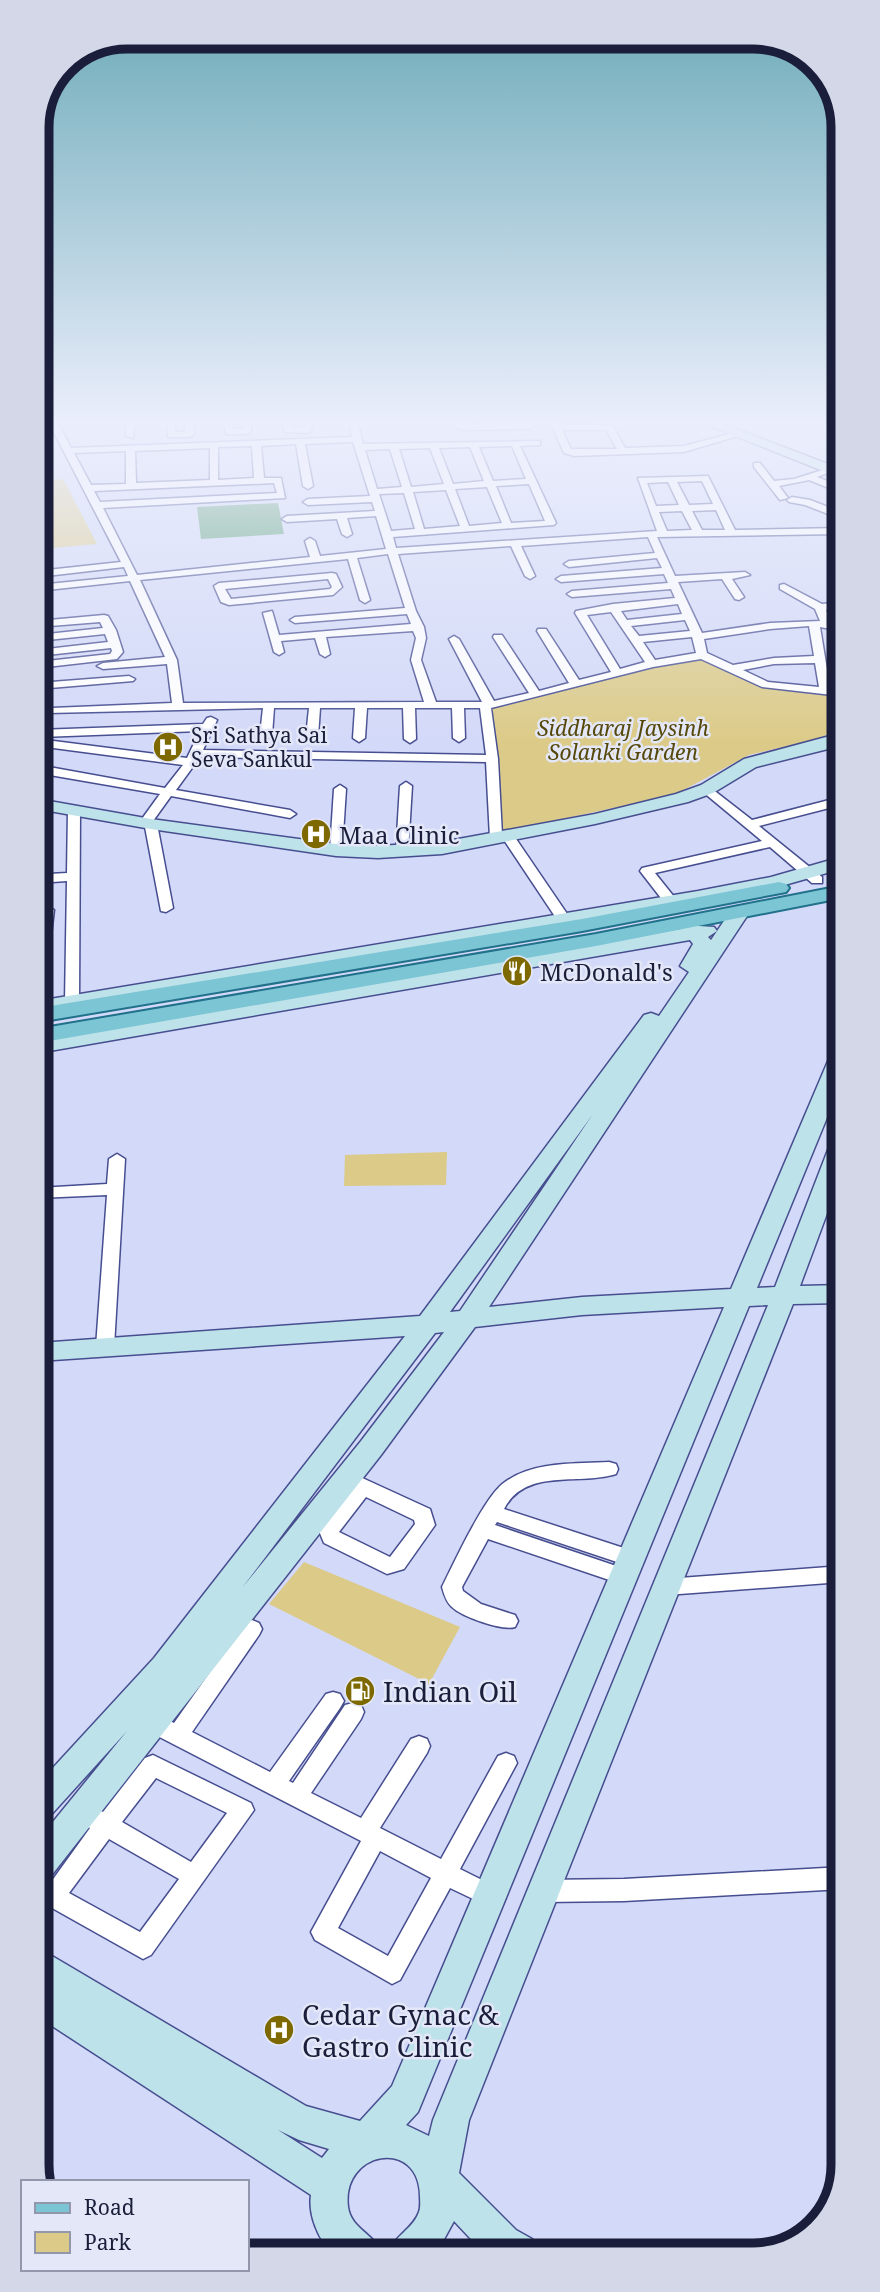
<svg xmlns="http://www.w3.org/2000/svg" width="880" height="2292" viewBox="0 0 880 2292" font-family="'Noto Serif',serif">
<rect width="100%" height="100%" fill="#d3d9f8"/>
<g fill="#dccb88">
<polygon points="63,479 97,544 38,549 37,482"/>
<polygon points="702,655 765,686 822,690 841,702 841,728 817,739 749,755 674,795 496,833 485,705"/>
<polygon points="447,1152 446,1185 344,1186 345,1155"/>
<polygon points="304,1562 460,1627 429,1684 269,1604"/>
</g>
<polygon fill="#529b6f" points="278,503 284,534 201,539 197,507"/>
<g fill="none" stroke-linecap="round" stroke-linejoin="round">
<g stroke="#464e90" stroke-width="3">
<g id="street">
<path d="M47 419H56L71 448 352 437 349 419H357L363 444 540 441V445L520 446 556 523 554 525 393 537 396 548 657 531 638 478 708 476 735 530 841 528V534L657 537 675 576 745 572 750 575 732 579 744 597 739 600 735 599 722 579 678 582 702 633 770 623 820 621 815 609 780 589V585L784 584 822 604 841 602V608L826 610 831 622 841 625V631L820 627 830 688 841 690V696L762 687 701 659 653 667 491 708 498 759 502 835 512 833 576 927 574 930H564L502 837 496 842 490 838 486 762 200 757 176 790 290 810 296 814 290 818 171 796 153 821 157 824 173 908 166 912 161 911 145 827 139 823 160 794 38 773V765L165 788 183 765 38 746V739L187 758 200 731 41 737 38 736V730L203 724 207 718 211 717 217 720 203 750 486 755 480 708H464L465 738 459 742 453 738 452 708H415L416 739 410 743 404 739 403 708H367L365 738 359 742 353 738 355 708H320L318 737 312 741 306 737 309 708H274L272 735 266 739 260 735 263 708 48 713V709L52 708 172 703 167 664 103 669 97 666 103 663 165 657 130 581 38 591V585L128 576 124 567 38 577V571L121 562ZM353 442 370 496 308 499 303 502 308 505 372 502 375 511 287 516 282 519 287 522 337 519 342 534 347 537 352 534 347 518 376 516 386 549 320 556 315 541 310 538 305 541 310 557 137 575 103 508 285 498 281 478H264L261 446 296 444 303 486 308 489 313 486 305 444ZM252 446 254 478 218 480V447ZM512 446 526 479 493 481 479 447ZM470 447 484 481 453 484 439 448ZM210 448V480L136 483 135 451ZM430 448 444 484 411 487 399 449ZM390 449 402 487 377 489 365 450ZM126 451V484L91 485 74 453ZM702 481 713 504 689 505 677 482ZM668 482 679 505 656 506 647 483ZM274 483 277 493 100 502 94 491ZM529 484 545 521 511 523 496 486ZM487 487 502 523 469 526 455 489ZM446 490 460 526 424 529 413 492ZM404 493 415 529 391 531 379 494ZM716 510 725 530H702L692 511ZM682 511 692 530 667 531 659 512ZM648 537 655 553 569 561 564 564 569 567 657 558 662 568 561 576 556 579 561 582 664 574 668 583 572 591 567 594 572 597 671 589 675 598 613 604 576 611 575 613 611 672 579 680 546 629H538L537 631 569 683 539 691 502 635H494L493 637 529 693 494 701 459 639 454 636 449 639 482 702H436L421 660 426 638 424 627 416 611 398 554 511 546 525 576 530 579 535 576 521 546ZM388 554 405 608 295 617 290 620 295 623 407 614 411 624 279 635 272 611 263 613 274 652 279 655 284 652 281 641 315 638 320 654 325 657 330 654 326 637 413 631 416 638 411 660 424 702 183 703 177 660 140 580 348 559 360 600 365 603 370 600 357 558ZM678 604 682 614 627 620 621 611ZM611 612 645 662 620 669 587 615ZM685 620 690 631 639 636 631 626ZM809 626 814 656 774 658 733 665 707 653 704 639 770 629ZM692 637 696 653 655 660 643 642ZM815 663 819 687 768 682 743 670 774 664Z"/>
<polygon points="127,419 135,419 133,438 126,436"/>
<polygon points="167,419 175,419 175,432 185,432 185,419 193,419 194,434 190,437 168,437"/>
<polygon points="223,419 231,419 233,429 243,429 243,419 251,419 251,431 247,434 226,434"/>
<polygon points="282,419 290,419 292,427 303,427 303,419 311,419 312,430 308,433 285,432"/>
<polygon points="454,419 462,419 465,424 530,423 534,426 530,429 465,430 457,428"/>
<path d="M549 419H558L560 424 612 425 625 448 684 446 737 432 741 435 684 452 574 456 564 453ZM562 430H606L617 449H571Z"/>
<polygon points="754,463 760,463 774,481 794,479 832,467 832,471 817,477 840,486 841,489 834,490 809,480 779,486 788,498 780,500 754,467"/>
<polygon points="792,497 810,500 841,512 841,519 805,505 789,502 787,500"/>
<path d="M332 573 336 574 342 587 333 595 229 605 221 602 214 586 219 583ZM328 579 332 587 330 589 231 599 225 589Z"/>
<polygon points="104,615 108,616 116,630 123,652 117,659 38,668 38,662 110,654 112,651 111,648 38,656 38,650 108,642 105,634 38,641 38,635 103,628 100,622 38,627 38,621"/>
<polygon points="129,676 135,679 133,681 38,689 38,683"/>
<polygon points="406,782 412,786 408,851 402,855 396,851 400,786"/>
<polygon points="340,785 346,789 342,850 336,854 330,850 334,789"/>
<polygon points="707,785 752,820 833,799 837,800 837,806 759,826 822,877 822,883 812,883 770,847 655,873 683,908 676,912 671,911 640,871 642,868 762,841 703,792 703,786"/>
<polygon points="74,806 80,810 79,1002 72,1006 65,1002 67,881 38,883 38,829 46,829 48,832 49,874 67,873 68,810"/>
<polygon points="38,901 54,910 45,985 38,989 40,912"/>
<polygon points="117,1154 125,1159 114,1347 111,1352 99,1352 96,1347 107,1195 38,1198 38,1188 107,1184 109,1159"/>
<path d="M609 1462 616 1464 618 1469 616 1474C579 1486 526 1467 504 1509L639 1553 642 1559 639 1565 632 1567 497 1522 495 1525 631 1571 634 1577 631 1583 624 1585 488 1539 462 1587 463 1591 481 1604 515 1615 518 1621 515 1627C503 1631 462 1617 452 1607 446 1602 444 1594 442 1587 454 1563 485 1495 505 1482 534 1461 575 1464 609 1462Z"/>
<path d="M347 1471 430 1509 435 1525 404 1569 387 1574 324 1543 319 1531 350 1489 340 1484 337 1479 340 1474ZM366 1497 414 1520 415 1524 390 1557 339 1532Z"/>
<polygon points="842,1566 842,1582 666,1595 659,1593 656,1587 659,1581 666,1579"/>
<path d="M252 1620 259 1623 262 1629 259 1635 192 1732 270 1772 326 1694 333 1692 340 1694 344 1701 340 1708 289 1781 293 1783 345 1705 353 1703 361 1705 364 1712 361 1719 311 1793 361 1818 411 1739 419 1736 427 1739 430 1746 427 1753 380 1828 441 1859 498 1756 506 1753 514 1756 517 1763 460 1869 498 1888 502 1896 498 1904 490 1907 450 1888 400 1980 392 1984 315 1940 311 1932 361 1841 144 1729 141 1722 144 1715 152 1712 174 1723 245 1623ZM380 1851 431 1878 388 1956 338 1928Z"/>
<path d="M153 1755 251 1803 254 1810 151 1955 143 1959 45 1904 41 1896 90 1828 73 1818 70 1811 73 1804 81 1801 103 1812 145 1758ZM156 1778 227 1813 191 1862 122 1822ZM109 1839 179 1879 140 1932 69 1893Z"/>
<polygon points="843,1867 843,1889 624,1901 542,1902 534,1899 530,1891 534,1883 542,1880 624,1879"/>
</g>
</g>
<g stroke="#464e90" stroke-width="3">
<g id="secondary">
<polygon points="692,419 710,419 841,469 841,478"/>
<polygon points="841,733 840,746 756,767 713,793 688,802 595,824 442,854 378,858 336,856 151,829 38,809 38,799 151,819 336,844 378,846 442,842 595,814 676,794 701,785 744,759"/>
<polygon points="841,857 841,869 774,888 698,903 38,1013 38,1001 698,891 771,877"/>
<path d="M739 907 749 913 489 1307 582 1297 731 1289 831 1054 834 1049 842 1047V1081L757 1288 775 1287 831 1142 834 1137 842 1135V1173L800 1286 842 1285V1303L793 1304 469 2120 459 2173 516 2230 532 2239 537 2253H484L454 2221 436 2254H387C394 2236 413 2229 419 2212 421 2206 420 2201 420 2196 419 2137 341 2151 348 2207 351 2229 374 2233 382 2254H332C318 2238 308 2215 311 2195L40 2018V1951L52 1956 306 2106 360 2121 392 2086 724 1307 582 1315 475 1327 381 1455 51 1876 39 1880V1839L127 1731 50 1816 39 1821V1783L154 1658 405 1336 39 1361V1343L420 1316 644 1015 651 1013 659 1016 689 972 680 966 693 944 690 940 38 1053V1039L681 929 677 924 687 918 694 920 699 926 714 927 717 931 708 937 711 940 732 909ZM593 1114 460 1311 450 1312ZM768 1305 433 2120 429 2136 406 2125 418 2112 749 1306ZM444 1332 361 1441 242 1588 435 1333ZM278 2130 299 2140 329 2149 322 2158Z"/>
</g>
</g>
<g stroke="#21718b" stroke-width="4">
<g id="primary">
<polygon points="779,882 786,884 789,888 786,892 582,931 38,1022 38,1008 582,919"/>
<polygon points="841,886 841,898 596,946 38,1043 38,1029 596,934"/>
</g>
</g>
<use href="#street" fill="#fff" fill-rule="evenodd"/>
<use href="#secondary" fill="#bee2e9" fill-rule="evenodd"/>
<use href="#primary" fill="#7cc5d4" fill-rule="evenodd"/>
</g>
<linearGradient id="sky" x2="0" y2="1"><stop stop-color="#6caab8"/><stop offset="0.57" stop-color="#ebeefc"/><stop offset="1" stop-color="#ebeefc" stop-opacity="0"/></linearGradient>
<rect width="880" height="740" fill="url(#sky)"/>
<defs>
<g id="hospital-disc" transform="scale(1.575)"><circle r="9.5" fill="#7d6900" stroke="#e4e7f7"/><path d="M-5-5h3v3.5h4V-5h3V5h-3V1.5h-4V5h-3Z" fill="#fff"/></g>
<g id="restaurant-disc" transform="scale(1.575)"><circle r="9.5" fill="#7d6900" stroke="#e4e7f7"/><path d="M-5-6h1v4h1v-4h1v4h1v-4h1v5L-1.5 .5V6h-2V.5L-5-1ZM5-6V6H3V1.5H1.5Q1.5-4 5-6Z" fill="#fff"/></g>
<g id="fuel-disc" transform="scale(1.575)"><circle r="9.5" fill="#7d6900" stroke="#e4e7f7"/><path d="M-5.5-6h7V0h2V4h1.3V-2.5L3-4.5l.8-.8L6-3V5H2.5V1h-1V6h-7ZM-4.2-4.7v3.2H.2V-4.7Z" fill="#fff"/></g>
</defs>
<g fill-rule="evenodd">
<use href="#hospital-disc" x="168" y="747"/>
<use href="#hospital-disc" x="316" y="834"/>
<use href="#restaurant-disc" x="517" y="971"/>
<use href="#fuel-disc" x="360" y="1691"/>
<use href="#hospital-disc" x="279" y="2030"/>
</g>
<g text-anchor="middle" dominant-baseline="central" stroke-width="5" stroke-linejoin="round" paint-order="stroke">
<g font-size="21" font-style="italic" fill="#55480a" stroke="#e4e7f7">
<text x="623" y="728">Siddharaj Jaysinh<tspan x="623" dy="24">Solanki Garden</tspan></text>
</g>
<g font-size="21" fill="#1a1e3a" stroke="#e4e7f7" text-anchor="start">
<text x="191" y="735">Sri Sathya Sai<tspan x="191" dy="24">Seva Sankul</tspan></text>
</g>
<g font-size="24" fill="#1a1e3a" stroke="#e4e7f7" text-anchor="start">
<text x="339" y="834">Maa Clinic</text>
<text x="540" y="971">McDonald's</text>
</g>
<g font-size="28" fill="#1a1e3a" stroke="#e4e7f7" text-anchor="start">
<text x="383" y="1691">Indian Oil</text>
<text x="302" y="2014">Cedar Gynac &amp;<tspan x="302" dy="32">Gastro Clinic</tspan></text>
</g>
</g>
<path d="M0 0H880V2292H0ZM127 49H753A78 78 0 0 1 831 127V2165A78 78 0 0 1 753 2243H127A78 78 0 0 1 49 2165V127A78 78 0 0 1 127 49Z" fill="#d4d7e8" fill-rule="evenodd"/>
<path fill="none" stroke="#1a1e3a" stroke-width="9" d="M127 49H753A78 78 0 0 1 831 127V2165A78 78 0 0 1 753 2243H127A78 78 0 0 1 49 2165V127A78 78 0 0 1 127 49Z"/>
<rect x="21" y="2180" width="228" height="91" fill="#e4e7f7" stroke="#9397ab" stroke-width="2"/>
<rect x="35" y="2203" width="35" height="10" fill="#7cc5d4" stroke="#9397ab" stroke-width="2"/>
<text x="84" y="2215" font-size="21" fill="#1a1e3a">Road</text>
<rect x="35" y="2232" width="35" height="21" fill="#dccb88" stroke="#9397ab" stroke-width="2"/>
<text x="84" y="2250" font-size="21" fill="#1a1e3a">Park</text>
</svg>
